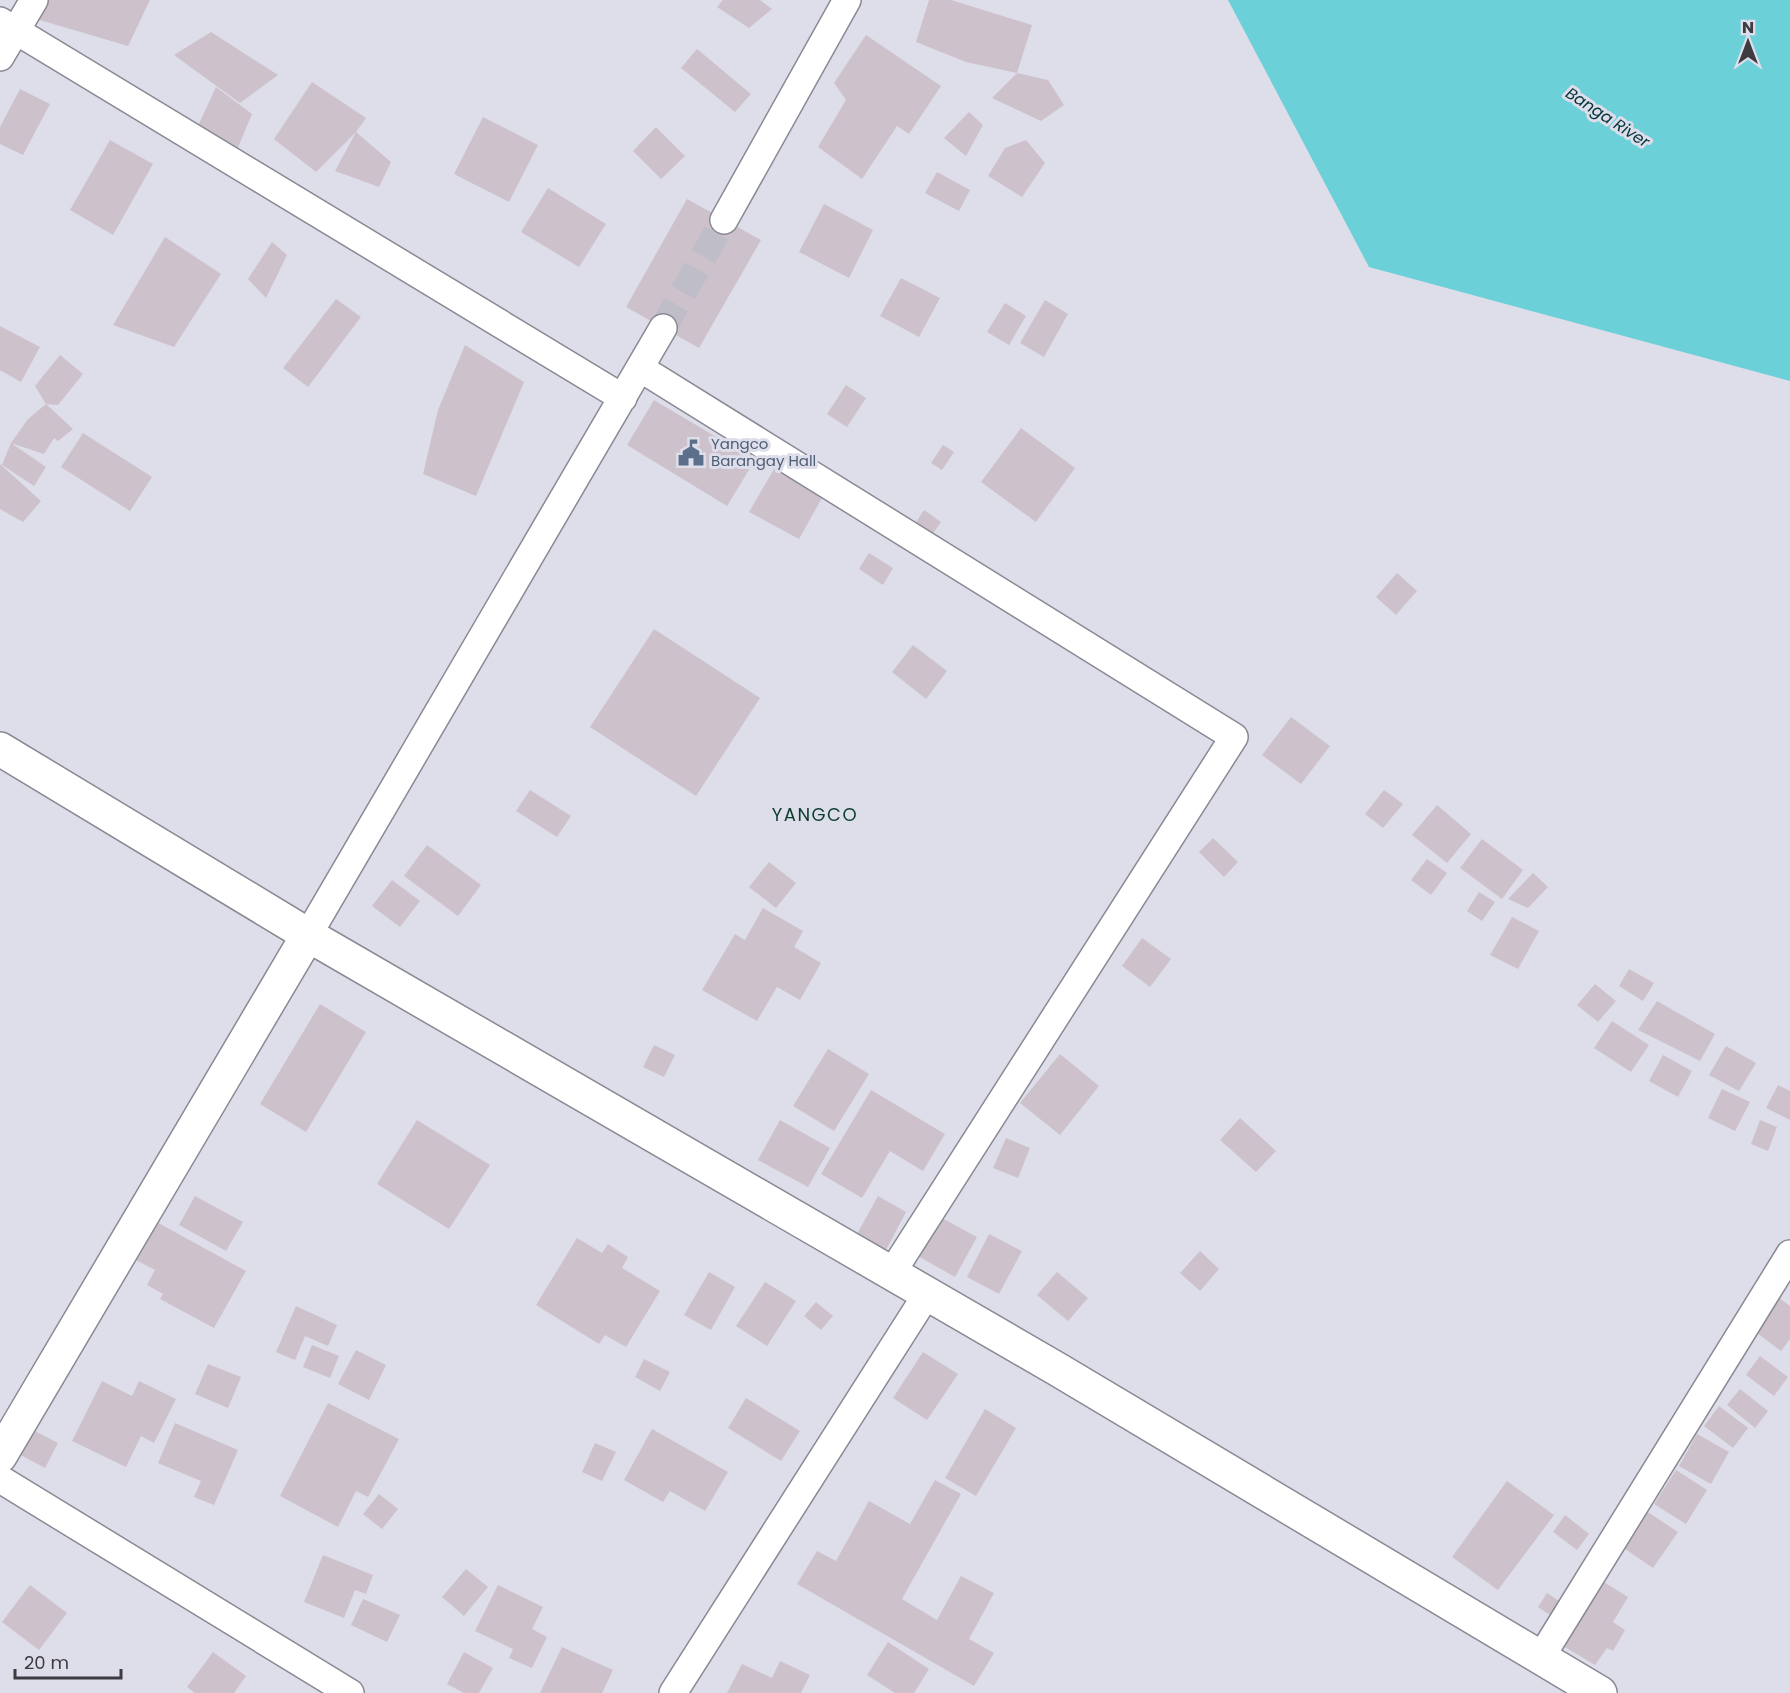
<svg xmlns="http://www.w3.org/2000/svg" width="1790" height="1693" font-family="Poppins,sans-serif">
<style>
.water{fill:#6cd0d8}
.building{fill:#cdc2cb}
.lines{fill:none;stroke-linecap:round;stroke-linejoin:round}
.street-tunnel{stroke:#bebdc8;stroke-width:27;stroke-dasharray:27 14;stroke-linecap:butt}
.street-casing{stroke:#898994;stroke-width:30}
.secondary-casing{stroke:#898994;stroke-width:36}
.street{stroke:#fff;stroke-width:27}
.secondary{stroke:#fff;stroke-width:33}
.labels{text-anchor:middle;stroke-width:6;stroke-linejoin:round;paint-order:stroke}
.service-label{font-size:15px;fill:#4e5e75;stroke:#deddea;text-anchor:start}
.water-label{font-size:16px;font-style:italic;fill:#023539;stroke:#deddea}
.quarter-label{font-size:18px;letter-spacing:1.5px;fill:#0b3d2d;stroke:#deddea}
</style>
<rect width="100%" height="100%" fill="#deddea"/>
<!-- water -->
<path class="water" d="M1228,0H1790V381L1369,267Z"/>
<!-- building -->
<path class="building" d="M41,0H150L128,46L33,18Z
M723,0H760L772,9L749,28L717,7Z
M929,0H951L1032,25L1017,73L966,62L916,42Z
M211,32L278,75L240,103L174,55Z
M866,35L941,86L909,134L897,126L862,179L818,147L846,100L834,83Z
M697,49L751,94L735,112L681,68Z
M1017,73L1048,80L1064,105L1041,121L992,98Z
M312,82L366,118L356,132L316,172L274,139Z
M216,87L252,114L236,152L197,128Z
M20,89L50,104L23,155L0,144V127Z
M969,112L983,125L966,156L944,138Z
M483,117L538,145L509,202L454,174Z
M656,127L685,156L661,179L633,151Z
M356,132L391,162L379,187L335,171Z
M110,140L153,164L113,235L70,210Z
M1026,140L1045,163L1022,197L988,176L1005,148Z
M937,172L970,190L959,211L925,193Z
M548,188L606,224L579,267L521,232Z
M687,199L761,240L699,348L626,307Z
M824,204L873,230L849,278L799,252Z
M165,237L221,274L174,347L113,325Z
M272,242L287,255L266,298L248,279Z
M901,278L940,298L919,337L880,316Z
M336,299L361,317L308,387L283,368Z
M1045,300L1068,314L1044,357L1020,343Z
M1005,303L1026,316L1009,345L987,332Z
M0,326L40,347L21,382L0,370Z
M465,345L524,382L476,496L423,474L438,410Z
M60,355L83,374L58,405L46,404L35,386Z
M846,385L866,398L847,427L827,414Z
M654,400L755,460L727,506L627,445Z
M46,404L73,429L58,441L54,438L44,454L11,443L28,419Z
M1021,428L1075,468L1036,522L981,482Z
M83,433L152,477L130,511L61,467Z
M11,443L46,467L34,486L2,465Z
M943,445L954,452L942,470L931,463Z
M0,464L41,501L23,522L0,509Z
M774,469L823,496L799,539L749,512Z
M924,510L941,522L931,536L914,525Z
M869,553L893,568L883,585L859,569Z
M1397,573L1417,591L1396,615L1376,597Z
M654,629L760,698L696,796L590,727Z
M913,645L947,671L926,699L892,672Z
M1291,717L1330,746L1301,784L1262,755Z
M530,790L571,816L557,837L516,811Z
M1384,790L1403,804L1383,828L1365,814Z
M1437,805L1471,834L1447,863L1412,835Z
M1213,838L1238,862L1224,877L1199,852Z
M1482,839L1523,870L1502,899L1460,868Z
M427,845L481,885L458,916L404,876Z
M1427,859L1447,873L1431,895L1411,880Z
M769,862L796,883L776,908L749,887Z
M1533,873L1548,887L1528,908L1508,899Z
M392,880L420,901L400,927L372,906Z
M1479,892L1495,902L1482,921L1467,911Z
M763,908L803,931L794,947L821,963L800,1000L777,987L757,1021L702,990L735,934L745,940Z
M1512,917L1539,931L1518,969L1490,955Z
M1142,938L1171,959L1150,987L1122,966Z
M1629,969L1654,983L1643,1001L1619,986Z
M1595,984L1616,1001L1598,1022L1577,1005Z
M1657,1001L1715,1034L1700,1061L1638,1030Z
M320,1004L366,1032L306,1132L260,1104Z
M1612,1021L1649,1045L1631,1072L1594,1048Z
M654,1045L675,1055L664,1077L643,1067Z
M1726,1046L1756,1063L1739,1091L1709,1075Z
M828,1049L869,1074L834,1131L793,1106Z
M1060,1054L1099,1086L1060,1135L1020,1103Z
M1663,1055L1692,1071L1678,1097L1649,1081Z
M1778,1085L1790,1091V1120L1766,1108Z
M1722,1089L1750,1102L1735,1131L1708,1118Z
M871,1090L945,1134L923,1171L890,1151L862,1198L821,1174Z
M1240,1118L1276,1151L1256,1172L1220,1140Z
M417,1120L490,1165L449,1229L377,1184Z
M780,1120L830,1148L808,1187L758,1160Z
M1760,1120L1777,1127L1768,1151L1751,1144Z
M1006,1138L1030,1148L1018,1178L993,1168Z
M195,1196L243,1222L226,1251L179,1225Z
M878,1196L906,1212L886,1250L857,1234Z
M938,1216L977,1237L955,1277L916,1255Z
M151,1219L246,1271L214,1328L160,1299L163,1294L147,1285L155,1270L130,1257Z
M989,1234L1022,1251L999,1294L967,1277Z
M577,1238L602,1253L608,1244L628,1257L622,1268L660,1291L626,1347L605,1335L599,1344L536,1305Z
M1200,1251L1219,1269L1200,1291L1180,1273Z
M709,1272L735,1287L711,1330L684,1315Z
M1057,1272L1088,1298L1068,1321L1037,1295Z
M765,1282L796,1301L767,1346L736,1326Z
M1778,1297L1790,1306V1339L1781,1351L1753,1330Z
M816,1302L833,1316L821,1330L804,1316Z
M296,1306L337,1325L328,1346L305,1336L295,1360L276,1352Z
M312,1345L339,1356L330,1378L303,1367Z
M356,1350L386,1365L369,1400L338,1384Z
M923,1352L958,1374L927,1420L893,1398Z
M1760,1356L1788,1377L1774,1396L1746,1375Z
M644,1359L670,1372L660,1391L635,1377Z
M208,1364L241,1377L228,1408L195,1394Z
M102,1381L132,1396L139,1381L176,1399L154,1443L141,1436L126,1467L72,1441Z
M1740,1389L1768,1411L1755,1428L1727,1405Z
M746,1398L800,1431L781,1461L728,1428Z
M328,1403L399,1439L368,1497L356,1491L338,1527L280,1496Z
M1719,1406L1748,1428L1733,1448L1704,1426Z
M985,1409L1016,1428L976,1496L945,1478Z
M175,1423L238,1450L214,1505L194,1497L201,1481L158,1463Z
M29,1428L58,1443L45,1468L15,1452Z
M652,1429L728,1472L705,1511L670,1491L663,1502L624,1480Z
M1697,1434L1729,1452L1711,1484L1679,1466Z
M595,1443L616,1452L602,1481L582,1472Z
M1676,1470L1707,1490L1686,1524L1654,1504Z
M935,1480L961,1494L902,1599L937,1620L961,1576L994,1593L969,1639L994,1653L974,1686L797,1584L817,1551L836,1561L869,1501L910,1524Z
M1507,1481L1554,1515L1498,1590L1452,1557Z
M379,1494L398,1509L382,1529L363,1514Z
M1646,1511L1678,1532L1653,1568L1622,1547Z
M1565,1515L1589,1534L1577,1550L1553,1532Z
M323,1555L373,1575L366,1594L355,1590L344,1618L304,1602Z
M466,1569L488,1587L464,1616L442,1597Z
M1599,1579L1628,1597L1613,1622L1625,1630L1613,1651L1607,1648L1595,1665L1558,1643Z
M30,1585L67,1613L39,1650L2,1622Z
M498,1585L543,1607L532,1629L547,1637L532,1668L509,1658L513,1649L475,1631Z
M1547,1593L1562,1603L1553,1617L1538,1607Z
M363,1599L400,1615L387,1642L351,1625Z
M888,1642L929,1669L914,1693H895L867,1675Z
M562,1647L613,1670L602,1693H540Z
M213,1652L246,1676L234,1693H195L187,1687Z
M464,1652L493,1668L479,1693H464L447,1684Z
M780,1661L810,1675L801,1693H727L742,1664L772,1678Z"/>
<g class="lines">
<!-- street-tunnel -->
<path class="street-tunnel" d="M663,328L724,220"/>
<!-- street casing -->
<g class="street-casing">
<path id="street" d="M0,21L623,398
M0,57L34,0
M724,220L847,0
M640,368L1234,737L891,1274
M308,935L663,328
M0,1479L350,1693
M1541,1657L1790,1254
M673,1693L927,1294"/>
</g>
<!-- secondary casing -->
<g class="secondary-casing">
<path id="secondary" d="M0,749L308,935L1057,1369L1600,1693
M0,1456L308,935"/>
</g>
<!-- street -->
<use href="#street" class="street"/>
<!-- secondary -->
<use href="#secondary" class="secondary"/>
</g>
<!-- icons -->
<defs>
<g id="civic-bare" transform="scale(2.07)"><path d="M-.6-6.5H3V-4.5H.6V-3L4-1V1h2V6H-6V1h2V-1L-.6-3ZM-1.2 2.5V6h2.4V2.5Z" fill="#5c6f8a" stroke="#deddea" stroke-width="2.5" paint-order="stroke"/></g>
</defs>
<g fill-rule="evenodd">
<use href="#civic-bare" x="691" y="453"/>
</g>
<g class="labels">
<!-- service labels -->
<g class="service-label">
<text x="711" y="449">Yangco<tspan x="711" dy="17">Barangay Hall</tspan></text>
</g>
<!-- water labels -->
<g class="water-label">
<text transform="translate(1608 117) rotate(33)" y="6">Banga River</text>
</g>
<!-- quarter labels -->
<g class="quarter-label">
<text x="815" y="821">YANGCO</text>
</g>
</g>
<!-- north arrow -->
<g transform="translate(1748 42)" stroke="#deddea" stroke-width="4.5" paint-order="stroke">
<path d="M0-4.5L10 22L0 15L-10 22Z" fill="#3c3b40"/>
<text y="-9" font-size="16" font-weight="bold" text-anchor="middle" fill="#3c3b40">N</text>
</g>
<!-- scale -->
<path d="M15 1669v9h106v-9" fill="none" stroke="#3c3b40" stroke-width="3"/>
<text x="24" y="1669" font-size="18" fill="#3c3b40" stroke="#deddea" stroke-width="4.5" paint-order="stroke">20 m</text>
</svg>
